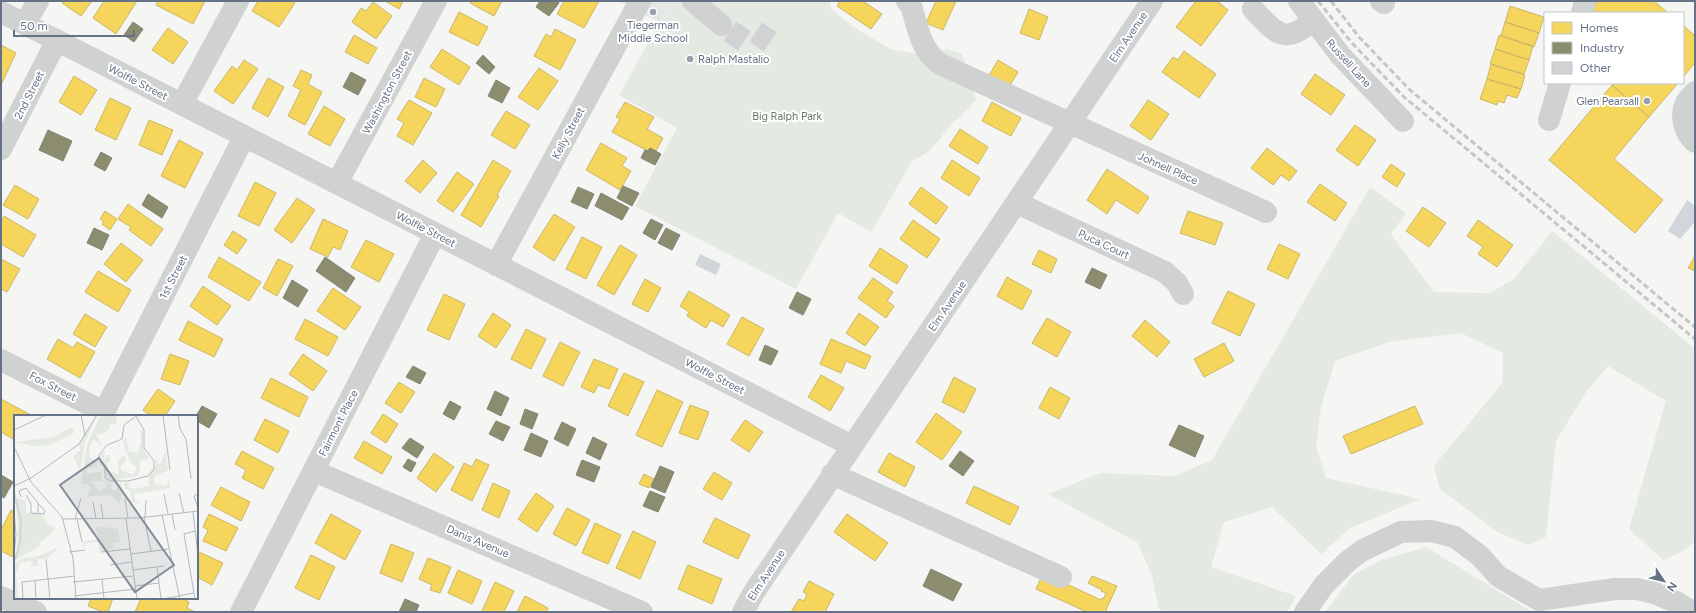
<svg xmlns="http://www.w3.org/2000/svg" width="1696" height="613" font-family="Figtree,sans-serif">
<style>
.built{fill:#e5e6e6}
.green{fill:#e4e9e2}
.water{fill:#d1d6da}
.homes{fill:#f6d55c;stroke:#cab768}
.industry{fill:#8c8c6e;stroke:#808475}
.building{fill:#d1d2d3;stroke:#e4e5e4}
.lines{fill:none;stroke-linecap:round;stroke-linejoin:round}
.minor{stroke:#d0d1d1;stroke-width:22}
.rail{stroke:#c5c6c7;stroke-width:3;stroke-dasharray:6 3;stroke-linecap:butt}
.poi-dot{fill:#97a0ac;stroke:#fff;stroke-width:1.5}
.labels{text-anchor:middle;stroke-width:4;stroke-linejoin:round;paint-order:stroke}
.poi-label{font-size:11px;fill:#657185;stroke:#fff}
.street-label{font-size:11px;fill:#657185;stroke:#fff}
.park-label{font-size:11px;fill:#647c64;stroke:#fff}
.inset-river{fill:none;stroke:#d1d6da;stroke-width:2}
.inset-road{fill:none;stroke:#b2b9c1;stroke-width:1}
.view{fill:#838d9c;fill-opacity:0.15;stroke:#838d9c;stroke-width:2}
.inset-edge{fill:none;stroke:#657185;stroke-width:2}
</style>
<rect width="100%" height="100%" fill="#f5f6f4"/>
<!-- built -->
<path class="built" d="M618,1H672L660,22Z"/>
<!-- green -->
<path class="green" d="M672,1H830L831,9L854,27L890,49L923,55L948,49L962,54L976,100C969,109 960,116 952,124C937,139 934,153 913,160L871,232L838,213L796,289L635,206L677,128L619,95Z
M1370,187L1406,213L1391,234L1434,292L1490,293L1514,279L1552,231L1695,349V541L1684,551L1663,560L1629,529L1666,401L1608,366L1586,392L1556,441L1546,537L1529,545L1497,532L1440,489L1434,466L1503,382V353L1461,333L1389,342L1335,361L1321,407L1316,446L1326,478L1420,499L1350,528L1321,554L1272,507L1224,522L1211,567L1296,596L1287,612H1164L1159,609L1152,576L1138,543L1048,494L1101,473L1174,476L1212,460Z
M1426,547L1532,612H1325L1353,575L1381,560Z"/>
<!-- water -->
<path class="water" d="M1687,200L1695,206V222L1680,239L1668,231Z
M700,254L721,264L716,275L695,265Z"/>
<!-- homes -->
<path class="homes" d="M64,1H92L81,16L62,3Z
M104,1H137L116,34L93,18Z
M158,1H205L193,24L156,5Z
M258,1H292L295,3L279,27L252,11Z
M385,1H403L399,9Z
M471,1H502L494,16L470,3Z
M564,1H599L584,28L557,14Z
M840,1H863L882,14L871,29L837,6Z
M936,1H956L943,30L926,23Z
M1196,1H1217L1228,10L1201,46L1176,27Z
M1598,1H1654L1668,13H1597L1592,9Z
M373,2L392,16L376,39L352,22L361,8L366,11Z
M1510,6L1544,17L1539,33L1505,22Z
M1029,9L1048,17L1039,40L1020,33Z
M459,12L488,27L478,46L449,32Z
M1505,22L1539,33L1534,47L1501,36Z
M1683,25L1695,36V63L1683,77Z
M168,28L188,42L173,64L152,50Z
M555,29L576,40L560,70L534,56L546,34L551,37Z
M354,35L377,48L368,64L345,52Z
M1499,35L1533,46L1529,60L1495,49Z
M1,45L16,53L1,85Z
M442,49L470,67L459,85L430,67Z
M1495,49L1529,60L1524,74L1490,64Z
M1184,51L1216,74L1199,98L1162,72L1173,57L1178,60Z
M244,60L258,69L233,104L214,91L232,66L237,70Z
M998,60L1018,72L1007,90L987,79Z
M1491,64L1525,75L1521,89L1487,79Z
M539,68L558,81L538,110L518,97Z
M301,70L312,75L308,84L322,92L305,125L288,116L301,90L293,86Z
M1315,74L1345,95L1331,115L1301,94Z
M74,76L97,90L81,115L59,102Z
M268,78L284,87L268,117L252,108Z
M424,78L445,89L436,107L415,97Z
M1487,79L1521,89L1517,98L1507,95L1504,103L1498,101L1497,105L1480,99Z
M1614,83H1678L1649,117L1612,85Z
M1612,85L1649,117L1614,159L1663,200L1635,233L1549,160Z
M110,98L131,108L116,140L95,130Z
M409,100L432,113L413,145L397,136L404,123L397,119Z
M1148,100L1169,114L1151,140L1130,126Z
M625,102L654,117L647,129L663,138L656,151L650,148L648,151L612,132L620,119L616,117Z
M992,102L1021,118L1011,136L982,121Z
M324,106L345,119L330,146L308,134Z
M506,111L530,125L515,149L491,135Z
M149,120L173,130L162,155L139,145Z
M1355,125L1376,140L1358,166L1336,150Z
M960,129L988,147L978,164L949,146Z
M179,140L203,153L185,188L161,176Z
M601,143L627,158L622,166L631,171L620,190L586,170Z
M1267,148L1297,171L1289,181L1281,175L1273,185L1251,168Z
M423,160L437,173L420,193L405,181Z
M493,160L511,171L497,195L499,196L481,227L461,215Z
M952,160L980,178L969,196L941,178Z
M1391,164L1405,174L1397,187L1382,177Z
M1107,169L1149,197L1138,214L1116,200L1107,214L1087,200Z
M457,172L474,184L453,212L437,201Z
M255,182L276,193L259,226L238,216Z
M1320,184L1347,203L1335,221L1307,202Z
M15,185L39,199L28,219L3,205Z
M921,187L948,207L936,224L909,204Z
M297,198L315,210L292,243L274,230Z
M128,204L163,229L151,246L129,230L131,227L118,219Z
M1423,207L1446,223L1429,247L1406,231Z
M105,211L117,219L110,230L102,224L104,222L100,219Z
M1188,211L1223,223L1215,245L1180,233Z
M554,214L575,227L554,261L533,247Z
M4,216L36,235L23,257L1,244V222Z
M323,219L348,231L340,250L333,247L328,257L310,249Z
M913,220L940,239L927,258L900,239Z
M1478,220L1513,245L1497,267L1478,254L1483,247L1467,236Z
M233,231L247,240L237,254L224,245Z
M582,237L602,247L586,279L566,269Z
M366,240L394,254L379,282L351,267Z
M121,243L143,260L126,282L104,264Z
M1279,244L1300,254L1288,279L1267,269Z
M620,245L637,255L614,295L597,285Z
M880,248L908,266L897,284L869,266Z
M1039,250L1057,259L1051,273L1032,264Z
M1695,256V271L1688,268Z
M219,257L261,282L249,301L208,277Z
M1,259L20,269L7,292L1,289Z
M278,259L293,266L277,296L263,288Z
M98,271L131,290L118,312L85,292Z
M1007,277L1032,291L1022,310L997,296Z
M873,278L893,292L887,301L894,306L886,318L858,298Z
M645,279L661,288L648,312L632,304Z
M203,286L231,306L217,325L190,306Z
M333,288L361,307L345,330L317,311Z
M689,291L730,315L723,327L711,320L706,328L687,316L689,312L680,306Z
M1228,291L1255,304L1240,336L1212,323Z
M444,294L465,304L449,340L427,330Z
M493,313L511,325L496,348L478,336Z
M859,313L879,327L865,346L846,333Z
M85,314L107,327L95,347L73,334Z
M742,317L764,329L749,356L727,344Z
M1047,318L1071,332L1057,357L1032,343Z
M305,319L338,337L328,356L295,339Z
M1145,320L1170,342L1157,357L1132,336Z
M188,321L223,339L214,357L179,340Z
M526,329L546,339L531,369L511,359Z
M58,339L73,348L77,342L95,352L80,378L47,359Z
M831,339L871,356L865,369L846,361L841,373L820,364Z
M560,342L580,352L563,386L543,376Z
M1224,343L1234,361L1204,377L1194,359Z
M170,354L189,361L180,385L161,379Z
M303,354L327,371L313,391L289,374Z
M594,359L618,369L609,389L598,385L594,393L581,387Z
M624,373L644,382L628,416L608,406Z
M821,375L844,388L830,411L808,397Z
M954,377L976,389L964,413L942,402Z
M271,378L308,397L299,417L261,398Z
M399,382L415,392L401,413L385,403Z
M1050,387L1070,398L1059,419L1039,408Z
M158,389L175,401L165,416H151L143,410Z
M657,390L683,402L662,447L636,435Z
M1,399L29,414L28,416H15V440L1,432Z
M690,405L709,412L698,440L679,433Z
M1415,406L1423,424L1351,454L1343,436Z
M936,413L962,432L942,460L916,442Z
M383,414L398,424L386,443L371,433Z
M265,419L289,431L278,453L254,440Z
M745,420L763,432L749,452L731,440Z
M364,441L392,457L382,474L354,458Z
M242,451L274,468L263,489L242,478L246,470L235,464Z
M434,453L454,467L436,492L417,478Z
M889,453L915,467L905,487L878,472Z
M476,459L489,465L472,501L451,490L464,463L472,467Z
M714,472L732,483L722,500L703,489Z
M644,474L654,479L649,488L639,484Z
M493,483L510,491L499,518L482,510Z
M974,486L1019,507L1010,525L966,503Z
M221,487L250,502L241,521L211,505Z
M536,493L554,506L537,532L518,519Z
M567,508L590,520L576,546L553,534Z
M11,510L15,512V558L1,551V530Z
M209,514L238,528L226,551L203,541L208,530L203,527Z
M331,514L361,531L345,560L315,543Z
M847,514L888,543L875,561L834,532Z
M715,518L750,535L738,559L703,542Z
M595,523L621,535L608,564L582,553Z
M633,531L656,542L640,579L616,568Z
M391,544L414,553L402,582L380,573Z
M197,551L223,563L212,585L197,577Z
M311,555L335,567L319,600L295,588Z
M428,558L451,567L440,593L430,590L432,585L419,579Z
M688,565L722,579L712,604L678,589Z
M458,570L482,581L472,604L448,593Z
M1043,573L1101,600L1102,598H1104L1106,593L1101,591L1102,590L1088,583L1092,576L1117,586L1105,612H1087L1036,589Z
M809,581L834,594L825,612H791L799,599L804,601L807,594L803,592Z
M495,582L514,591L504,612H484L482,611Z
M525,596L548,608L546,612H517Z
M91,598H113L108,612H103L88,606Z
M141,598H182L189,602L187,608L195,612H135Z"/>
<!-- industry -->
<path class="industry" d="M540,1H556L559,3L549,16L536,7Z
M133,22L143,29L134,42L124,35Z
M483,55L495,67L489,74L476,63Z
M351,72L366,80L358,95L343,87Z
M496,80L510,88L502,103L488,96Z
M48,130L72,141L63,161L39,150Z
M650,148L661,154L655,165L641,158L645,150L648,151Z
M101,152L112,158L105,171L94,165Z
M623,186L639,193L632,206L617,198Z
M578,187L594,194L587,209L571,202Z
M601,193L629,208L622,220L595,206Z
M148,194L168,207L162,218L142,205Z
M651,219L663,225L655,240L643,233Z
M94,228L109,235L102,250L87,243Z
M666,228L680,235L672,250L658,243Z
M325,257L355,278L346,292L316,271Z
M1092,268L1107,275L1100,289L1085,282Z
M292,280L308,290L298,307L283,298Z
M797,292L811,299L803,315L789,308Z
M765,345L778,351L771,365L759,360Z
M413,366L426,373L420,384L406,377Z
M495,391L509,398L501,416L487,409Z
M450,401L461,407L454,420L443,414Z
M202,406L217,414L209,428L197,421L196,416Z
M525,409L538,414L532,429L520,424Z
M496,421L510,427L503,441L489,434Z
M562,422L576,429L568,446L554,439Z
M1179,425L1204,436L1195,457L1169,445Z
M531,433L548,441L541,457L524,450Z
M593,437L607,444L600,460L586,453Z
M410,438L424,447L417,458L402,448Z
M960,451L974,461L963,476L949,466Z
M408,459L416,463L411,472L403,467Z
M582,460L600,467L594,482L576,475Z
M660,466L674,472L665,493L651,487Z
M1,475L13,482L4,498L1,496Z
M650,491L665,497L658,512L643,506Z
M931,569L962,584L953,601L923,586Z
M405,599L419,605L416,612H399Z"/>
<!-- building -->
<path class="building" d="M736,21L751,31L738,51L723,41Z
M762,22L777,32L764,52L749,42Z"/>
<g class="lines">
<!-- minor -->
<path class="minor" d="M693,1L721,25
M907,1L911,5C918,28 920,49 940,64L1266,212
M1299,1L1341,56L1403,121
M1381,1L1384,3
M1253,9C1275,32 1284,47 1313,20
M1,12L852,446
M1582,13L1585,1
M25,24L38,1
M1695,92C1692,95 1689,98 1687,101C1679,115 1684,132 1695,142
M182,104L238,1
M1549,120L1560,83
M1,149L57,40
M337,183L436,1
M1017,203L1165,272L1177,283L1183,294
M496,265L640,1
M1,360L104,412
M102,416L244,137
M314,471L642,612
M832,474L1061,577
M1,597L36,612
M241,612L435,234
M743,612L754,592C886,395 1020,199 1152,1
M1305,612L1324,585L1348,561L1363,550L1401,532L1431,531L1455,537L1480,556L1498,576L1539,600L1615,589H1638L1654,593L1678,603L1692,612"/>
<!-- rail -->
<path class="rail" d="M1318,1L1352,43L1404,97L1695,339
M1331,1L1359,37L1410,90L1695,327"/>
</g>
<!-- markers -->
<g class="poi-dot">
<circle cx="653" cy="12" r="4"/>
<circle cx="690" cy="59" r="4"/>
<circle cx="1647" cy="101" r="4"/>
</g>
<g class="labels">
<!-- poi labels -->
<g class="poi-label">
<text x="653" y="29">Tiegerman<tspan x="653" dy="13">Middle School</tspan></text>
<text x="698" y="63" text-anchor="start">Ralph Mastalio</text>
<text x="1639" y="105" text-anchor="end">Glen Pearsall</text>
</g>
<!-- street labels -->
<g class="street-label">
<text transform="translate(1128 37) rotate(-56)" y="4">Elm Avenue</text>
<text transform="translate(1349 63) rotate(48)" y="4">Russell Lane</text>
<text transform="translate(138 82) rotate(27)" y="4">Wolfle Street</text>
<text transform="translate(387 92) rotate(-62)" y="4">Washington Street</text>
<text transform="translate(29 95) rotate(-63)" y="4">2nd Street</text>
<text transform="translate(568 133) rotate(-62)" y="4">Kelly Street</text>
<text transform="translate(1168 168) rotate(24)" y="4">Johnell Place</text>
<text transform="translate(426 229) rotate(27)" y="4">Wolfle Street</text>
<text transform="translate(1104 244) rotate(25)" y="4">Puca Court</text>
<text transform="translate(173 277) rotate(-63)" y="4">1st Street</text>
<text transform="translate(947 306) rotate(-56)" y="4">Elm Avenue</text>
<text transform="translate(715 376) rotate(27)" y="4">Wolfle Street</text>
<text transform="translate(53 386) rotate(27)" y="4">Fox Street</text>
<text transform="translate(338 423) rotate(-63)" y="4">Fairmont Place</text>
<text transform="translate(478 541) rotate(23)" y="4">Danis Avenue</text>
<text transform="translate(766 575) rotate(-57)" y="4">Elm Avenue</text>
</g>
<!-- park labels -->
<g class="park-label">
<text x="787" y="120">Big Ralph Park</text>
</g>
</g>
<!-- overview -->
<g transform="translate(14 415)">
<rect width="184" height="184" fill="#f5f6f4"/>
<path d="M83,0L71,27L66,56L59,41L67,35L64,29ZM87,0H103V5L101,10L95,9V14L90,18L82,20L89,31L80,25L76,30L75,42L83,47V51L73,54V59L88,56L87,66H77L85,76L93,72L90,65L98,69L97,74L100,76L103,75L102,69L108,68L106,89L97,80L73,82L76,73L74,70L67,69L73,29ZM58,12L60,13L59,19L35,30L19,31L0,27V23L3,27L40,22ZM126,15L129,17V33L135,44L125,46L126,56L123,61L98,66L93,63L87,40L91,35L90,42L92,47V40H95L96,47H92L96,56L103,59L105,58L104,45L111,40L112,46L107,50V55L119,60L123,53L115,45L109,26L112,22L115,37L124,38L127,27ZM152,36L154,55L140,62L141,69L152,71L155,65L156,73L120,79L121,85L127,88L118,87L116,75L111,74L110,68L115,67V72L119,74L135,71V61L142,50L141,40L144,49L147,48ZM0,72L3,83L12,86V98L27,99L37,112H40L39,117L25,128L26,131L3,144L4,110ZM84,111L104,114L106,127L99,128L100,133L86,137L84,127L72,128L71,134L68,127L85,124L82,114ZM45,132L34,143L24,144V151L17,152L18,146L7,147L2,158L4,184H1L0,150L9,143L22,142Z" fill="#e4e9e2"/>
<path class="inset-river" d="M0,78L7,105L6,127L1,145"/>
<path class="inset-road" d="M67,0L71,20M121,0L130,15V33L140,46V54L134,61L114,66H96L91,63V53L86,47L85,40L93,30L108,24L110,10L121,2M149,0L156,55M164,0L166,14L172,24L177,64M0,15L32,0M0,32L17,67L48,102L59,143L62,184M0,71L17,63L65,29L83,0M165,78L170,98M150,79L154,99M184,79L180,81L184,93M12,80L17,89V98L30,99L31,96L24,88M7,82L5,76L12,73L24,88V99M111,84L114,103M79,87L82,104M87,89L89,103M0,96L2,119L0,141M179,97L184,140M158,99L161,115M148,100L166,184M130,102L137,136M131,102L132,85M112,103L123,184M48,104L125,103L184,96M61,104L67,83M63,104L68,127M181,116L170,119L181,184L184,183M55,137L71,135M87,137L116,134M117,139L155,134M32,144L36,184M96,150L118,147M143,152L147,184M119,155L150,151M88,164L90,184M21,166L22,184M59,167L120,161M121,171L145,168M60,181L122,174M9,184L8,167L61,161M149,184L180,178"/>
<path class="view" d="M85,43L160,150L121,177L46,70Z"/>
<rect width="184" height="184" class="inset-edge"/>
</g>
<!-- border -->
<rect width="1696" height="613" fill="none" stroke="#657185" stroke-width="4"/>
<!-- legend -->
<rect x="1544" y="12" width="140" height="72" fill="#ffffff" stroke="#c1c6ce"/>
<rect x="1552" y="22" width="20" height="12" fill="#f6d55c" stroke="#c1c6ce"/>
<text x="1580" y="32" font-size="12" fill="#657185">Homes</text>
<rect x="1552" y="42" width="20" height="12" fill="#8c8c6e" stroke="#c1c6ce"/>
<text x="1580" y="52" font-size="12" fill="#657185">Industry</text>
<rect x="1552" y="62" width="20" height="12" fill="#d1d2d3" stroke="#c1c6ce"/>
<text x="1580" y="72" font-size="12" fill="#657185">Other</text>
<!-- north arrow -->
<g transform="translate(1664 581) rotate(125)" stroke="#ffffff" stroke-width="3" paint-order="stroke">
<path d="M0-3L7 15L0 10L-7 15Z" fill="#657185"/>
<text y="-6" font-size="11" font-weight="bold" text-anchor="middle" fill="#657185">N</text>
</g>
<!-- scale -->
<path d="M14 30v6h120v-6" fill="none" stroke="#657185" stroke-width="2"/>
<text x="20" y="30" font-size="12" fill="#657185" stroke="#ffffff" stroke-width="3" paint-order="stroke">50 m</text>
</svg>
